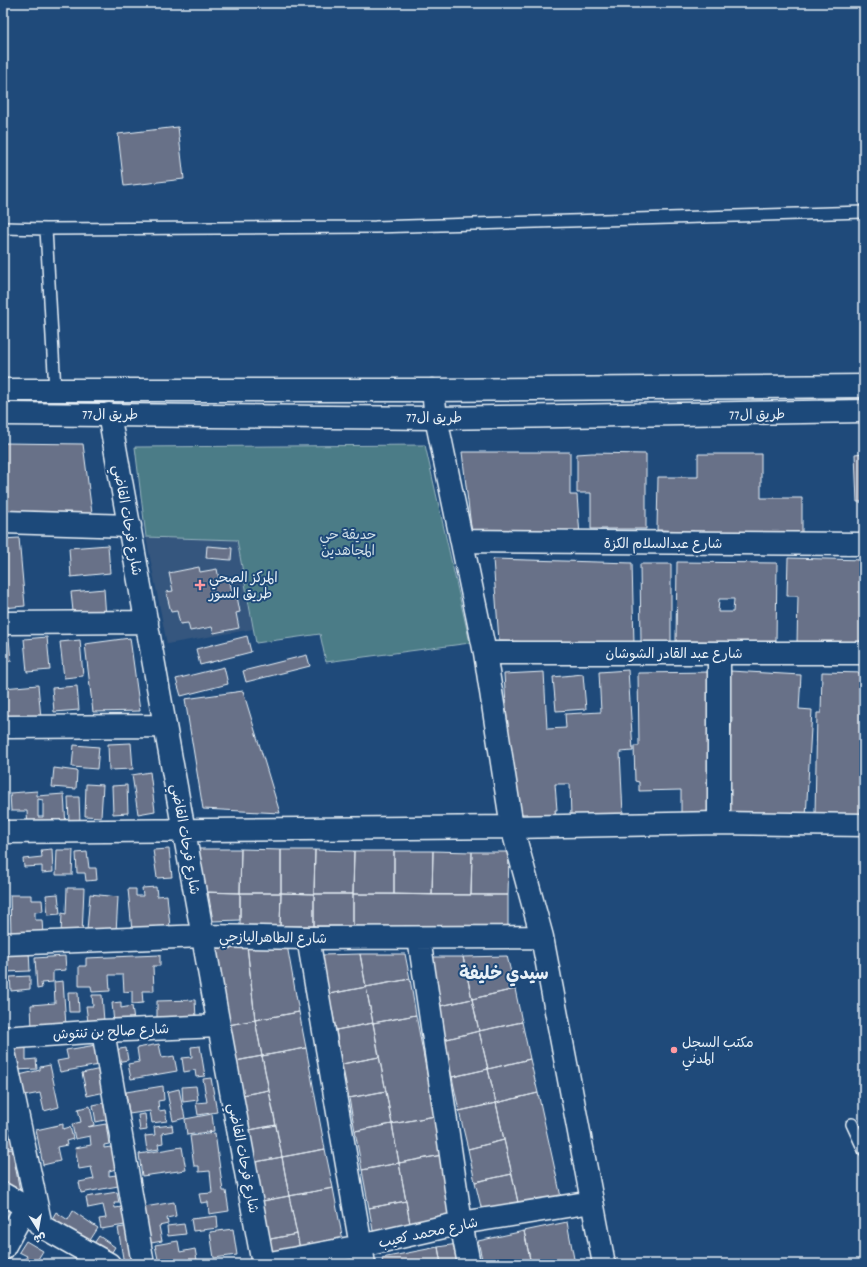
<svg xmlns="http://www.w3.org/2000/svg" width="867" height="1267" font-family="Dekko,'Playpen Sans Arabic',sans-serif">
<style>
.built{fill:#35567e}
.green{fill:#4b7c87;stroke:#9ab6c0}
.building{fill:#687188;stroke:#e8f1f8;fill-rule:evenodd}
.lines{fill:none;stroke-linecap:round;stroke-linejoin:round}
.service-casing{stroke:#e8f1f8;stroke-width:14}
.minor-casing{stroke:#e8f1f8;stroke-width:25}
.secondary-casing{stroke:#e8f1f8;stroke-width:25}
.service{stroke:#1f4a7a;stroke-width:11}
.minor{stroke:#1f4a7a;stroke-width:22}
.secondary{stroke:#1f4a7a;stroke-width:22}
.poi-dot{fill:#ff9aa2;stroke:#1f4a7a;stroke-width:1.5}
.labels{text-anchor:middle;stroke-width:4;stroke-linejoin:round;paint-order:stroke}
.street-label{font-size:14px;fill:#e8f1f8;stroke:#1f4a7a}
.park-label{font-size:14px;fill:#d0dfe7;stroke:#1f4a7a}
.poi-label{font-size:14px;fill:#e8f1f8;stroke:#1f4a7a;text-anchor:start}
.district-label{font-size:18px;font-weight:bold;fill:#e8f1f8;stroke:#1f4a7a}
</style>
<rect width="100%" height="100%" fill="#1f4a7a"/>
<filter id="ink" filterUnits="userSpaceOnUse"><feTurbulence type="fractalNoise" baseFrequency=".025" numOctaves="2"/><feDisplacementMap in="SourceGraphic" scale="8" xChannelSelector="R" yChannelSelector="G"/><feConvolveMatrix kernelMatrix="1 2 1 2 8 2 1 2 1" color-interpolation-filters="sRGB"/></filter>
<g filter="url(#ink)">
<!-- built -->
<path class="built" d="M146,537L237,540L253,629L167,644Z"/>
<!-- green -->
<path class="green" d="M425,445L470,643L326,662L320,634L256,643L237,540L146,537L135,447Z"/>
<!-- building -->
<path class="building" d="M178,127L184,179L124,186L118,134Z
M3,443L83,444L93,521L3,528Z
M462,452H570V495H577L580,536L472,535Z
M592,453L646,454V529H591V493H577V454Z
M864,453V502H857L855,454Z
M698,454H761V498H802V536H694V531L657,530L658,477H698Z
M19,538L25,606L3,608V539Z
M108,545L110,573L71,577L69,548Z
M207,546L232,548L231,560L206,558Z
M788,558L864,560V644L797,643L798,596H787Z
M493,559L632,563L634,644L499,641Z
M677,562L777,563L776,642L676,641Z
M640,564H671V643H641Z
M199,567L200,572L217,569L219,579L229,577L232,592L236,591L240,612L236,613L239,628L214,633L212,627L190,631L188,623L180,624L177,611L171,612L166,592L173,591L169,573Z
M104,589L106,618L74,621L71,592Z
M719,599H734L733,612H718Z
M247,636L251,652L200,665L196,649Z
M47,637L50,670L27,672L24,639Z
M9,638L11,661L3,662V639Z
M130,638L140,711L93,712L85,644Z
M80,640L83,676L64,678L60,642Z
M307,655L310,666L246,682L243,671Z
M224,667L228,684L181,696L176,679Z
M628,670L633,751L620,752L623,814L571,817L570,784H555L557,810H555L556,819L527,821V814H513L504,674L544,672L547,729L566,728L565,714L601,712L599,672Z
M730,671L801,675L799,709L812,710L806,818L726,814L732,717H727Z
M711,672L713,818H681V790L639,791V782L635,781L634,746H639L638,673Z
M822,672L864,673V822L815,814L817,713H821Z
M583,674L586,709L556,711L553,677Z
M38,685L41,718L5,722L3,688Z
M77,686L79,710L54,712L52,688Z
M243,691L280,813L203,809L185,699Z
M131,743L133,769L109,770L108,744Z
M74,745L99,747L97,769L72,767Z
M54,768L77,771L76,789L52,787Z
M150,772L155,811L138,814L132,775Z
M86,784L103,785L101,817L85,816Z
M127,785L128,813L113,814L112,786Z
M37,791V796L64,794L66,827L28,829L27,811H11L10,793ZM38,799L43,800V817H38Z
M68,797H79L80,822L69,823Z
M52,849L53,872L42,873V866L24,867L23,859L42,857L41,850Z
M169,849L172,877L157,878L153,850Z
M194,849H241L240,893L194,892Z
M241,849L281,850V893H240Z
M57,850H73L72,875H56Z
M281,850H315L314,894L281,893Z
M315,850L354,851L353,894H314Z
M354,851H394V894H353Z
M394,851H433L432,895L394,894Z
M433,851L472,852L471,895H432Z
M87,852L89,868H96L97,880L86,881L85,873H77L76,853Z
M472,852H509L508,895H471Z
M156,887L157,896L167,895L170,927L132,931L128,889H136V896H143L142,888Z
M67,888H84L82,935L61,934L62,913L66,914Z
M208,892L240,893V920L213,921Z
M240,893H281L280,926L240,925Z
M281,893L314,894V926H280Z
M58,894L60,914L48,915L46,895Z
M90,894L118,897L116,933L87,930Z
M314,894H353V926H314Z
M353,894L508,895V928L353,926Z
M10,895H31V900H42L43,911L35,912V920H42L43,934L11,935Z
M3,919H7V935L3,936Z
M208,945H247L255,1020L218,1027Z
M247,945H287L299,1012L255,1020Z
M29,950L30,971L5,972L4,952Z
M360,954L366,987L329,994L322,955Z
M360,954H405L410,979L366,987Z
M160,955V966H153L154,991H142L143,1003L132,1004V991L124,992L123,975H109L110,991L92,992L91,986H79V966H86V958Z
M65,956L66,970L53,971V982L41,983L42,988L37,989L35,958Z
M507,956L515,989L472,999L463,957Z
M427,957H463L472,999L436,1007Z
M30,976V989L11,991L10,977Z
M410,979L416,1015L373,1023L366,987Z
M63,981L66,1026L32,1029L31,1005L55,1003L54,982Z
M366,987L373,1023L336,1030L329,994Z
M515,989L522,1022L479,1031L472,999Z
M68,992H78L79,1012H69Z
M92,995H102L104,1021L88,1022L86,1006H93Z
M472,999L479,1031L443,1040L436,1007Z
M195,1000L196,1018H157V1001Z
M121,1002V1008L132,1006L134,1021L114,1023L112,1003Z
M299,1012L306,1048L262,1056L255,1020Z
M416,1015L435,1116L392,1124L373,1023Z
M255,1020L262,1056L225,1063L218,1027Z
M522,1022L530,1059L488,1069L479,1031Z
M373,1023L379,1057L342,1064L336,1030Z
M479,1031L488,1069L452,1077L443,1040Z
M159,1044L162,1058L174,1056L177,1071L131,1079L128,1064L139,1062L137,1048Z
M96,1045L99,1065L60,1072L57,1061L68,1059L66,1050Z
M14,1046H26V1060L36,1059L37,1069L15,1070Z
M200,1046L205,1076L196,1077L195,1070L184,1072L182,1058L192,1057L191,1047Z
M126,1048L128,1060L116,1062L114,1050Z
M306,1048L325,1149L282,1157L262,1056Z
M262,1056L269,1090L232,1097L225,1063Z
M379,1057L386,1091L349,1098L342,1064Z
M530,1059L538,1093L496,1103L488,1069Z
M50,1065L59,1107L44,1111L40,1093L19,1097L15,1076L40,1070V1067Z
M101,1069L105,1092L87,1096L82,1073Z
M488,1069L496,1103L459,1111L452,1077Z
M211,1078L217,1112L198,1115L196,1103L207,1102L203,1079Z
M163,1086L164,1100L158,1101L159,1111L165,1110L167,1121L152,1123L150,1111L129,1114L126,1092Z
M196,1086L198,1100L183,1102L182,1087Z
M179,1089L185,1118L173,1121L167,1092Z
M269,1090L276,1125L239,1132L232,1097Z
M386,1091L392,1124L355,1131L349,1098Z
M538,1093L561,1197L519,1207L496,1103Z
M103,1103L104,1108H108L110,1119L96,1122L93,1105Z
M496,1103L504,1140L468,1149L459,1111Z
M90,1106L94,1125L88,1127L106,1124L109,1144L104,1145V1148L111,1147L116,1169L109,1171V1176L116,1175L118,1186L81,1193L79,1182L94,1179L91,1167L79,1169L75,1148L91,1145L90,1136L75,1139L72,1124L81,1122L78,1109Z
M145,1114L147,1130L140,1131L138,1115Z
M212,1114L214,1131L187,1135L185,1119Z
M435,1116L442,1155L399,1163L392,1124Z
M9,1118L15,1147L4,1149L3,1119Z
M63,1124V1129L70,1127L73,1139L66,1141L67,1145L57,1147L60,1161L43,1165L36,1130Z
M392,1124L399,1163L362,1170L355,1131Z
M172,1125L173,1131L162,1133L163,1143L158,1144L159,1149L147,1151L145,1136L155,1135L154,1127Z
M276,1125L282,1157L245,1164L239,1132Z
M215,1133L223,1191H226L229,1211L209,1214L208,1202L201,1203L199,1194L212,1193L210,1171L199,1172V1166H194L190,1136Z
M504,1140L512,1174L475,1182L468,1149Z
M182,1147L186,1170L142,1176L139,1154Z
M12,1149L20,1191L3,1186V1151Z
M325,1149L333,1188L289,1196L282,1157Z
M442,1155L455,1221L411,1229L399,1163Z
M282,1157L289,1196L252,1203L245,1164Z
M399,1163L406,1201L369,1208L362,1170Z
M512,1174L519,1207L483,1215L475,1182Z
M333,1188L344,1246L301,1254L289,1196Z
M117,1192L119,1203H114L115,1208L122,1207L125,1225L101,1229L99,1219L106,1218L103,1205L88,1208L86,1197Z
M289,1196L297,1234L260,1241L252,1203Z
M406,1201L411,1229L374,1236L369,1208Z
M174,1202L176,1216L167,1218L168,1224L159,1226L162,1241L146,1244L139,1208Z
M73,1211L98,1228L85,1248L49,1224L56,1212L68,1220Z
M217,1216L218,1228L193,1231L191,1219Z
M567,1222L575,1264H531L524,1231Z
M184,1224L186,1234L168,1236L167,1226Z
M130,1226L137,1264H124L118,1228Z
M233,1229L237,1255L214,1258L210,1232Z
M524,1231L531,1264H483L478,1241Z
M297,1234L301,1254L264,1261L260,1241Z
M99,1236L115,1247L106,1262L89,1251Z
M26,1241L43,1251L35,1264H22L27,1256L19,1252Z
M178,1241L180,1252L195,1249L197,1260L176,1264H159L155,1245Z
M457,1244L461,1264H441L438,1247Z
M438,1247L441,1264H383L382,1258Z"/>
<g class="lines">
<!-- service casing -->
<g class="service-casing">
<path id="service" d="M3,228L46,229
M55,390L46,229L375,227L864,212
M852,1124L864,1150"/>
</g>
<!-- minor casing -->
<g class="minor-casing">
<path id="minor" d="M433,390L436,418L485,653L512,827L542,937L604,1264
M109,414L219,1026L263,1264
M3,522L130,526
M462,541L864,544
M3,623L147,622
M485,653H864
M3,727L165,726
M719,823V653
M3,832L512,827L719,823L864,825
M308,938L364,1264
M419,938L461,1223L469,1264
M3,944L203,936L308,938L542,937
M103,1031L143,1264
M3,1038L103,1031L219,1026
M3,1047L41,1226
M3,1194L26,1207L41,1226L109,1264
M3,1249L26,1207
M265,1264L361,1246L461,1223L592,1202"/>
</g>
<!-- secondary casing -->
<g class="secondary-casing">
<path id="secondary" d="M3,390H433L864,386
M3,414L436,418L864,411"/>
</g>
<!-- service -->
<use href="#service" class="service"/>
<!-- minor -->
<use href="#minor" class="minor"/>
<!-- secondary -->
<use href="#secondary" class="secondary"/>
</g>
</g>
<!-- markers -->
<g class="poi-dot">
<path d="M198 579h4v4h4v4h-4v4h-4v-4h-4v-4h4z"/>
<circle cx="674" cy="1050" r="4"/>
</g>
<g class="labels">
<!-- street labels -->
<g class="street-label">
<text x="110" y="419">طريق ال77</text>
<text transform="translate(757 414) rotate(-1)" y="5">طريق ال77</text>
<text x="434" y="422">طريق ال77</text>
<text transform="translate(128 520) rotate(80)" y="5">شارع فرحات القاضي</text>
<text x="663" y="548">شارع عبدالسلام الكزة</text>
<text x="674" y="658">شارع عبد القادر الشوشان</text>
<text transform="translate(186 839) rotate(80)" y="5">شارع فرحات القاضي</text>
<text transform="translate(273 937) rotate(1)" y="5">شارع الطاهراليازجي</text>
<text transform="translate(111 1031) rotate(-3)" y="5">شارع صالح بن تنتوش</text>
<text transform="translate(244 1158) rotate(79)" y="5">شارع فرحات القاضي</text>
<text transform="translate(428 1232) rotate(-12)" y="5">شارع محمد كعيب</text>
</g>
<!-- park labels -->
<g class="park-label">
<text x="348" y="539">حديقة حي<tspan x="348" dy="16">المجاهدين</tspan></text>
</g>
<!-- poi labels -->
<g class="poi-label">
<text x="209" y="582">المركز الصحي<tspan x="209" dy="16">طريق السور</tspan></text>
<text x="682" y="1047">مكتب السجل<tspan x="682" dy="16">المدني</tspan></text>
</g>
<!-- district labels -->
<g class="district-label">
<text x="504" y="979">سيدي خليفة</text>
</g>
</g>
<!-- margin -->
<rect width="867" height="1267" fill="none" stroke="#1f4a7a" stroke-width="16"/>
<rect x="8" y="8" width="851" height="1251" fill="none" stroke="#e8f1f8" stroke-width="1.5" filter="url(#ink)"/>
<!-- north arrow -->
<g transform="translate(38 1229) rotate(169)" stroke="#1f4a7a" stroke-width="3" paint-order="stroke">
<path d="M0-3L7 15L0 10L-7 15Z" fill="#e8f1f8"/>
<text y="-6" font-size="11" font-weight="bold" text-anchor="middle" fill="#e8f1f8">ش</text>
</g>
</svg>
